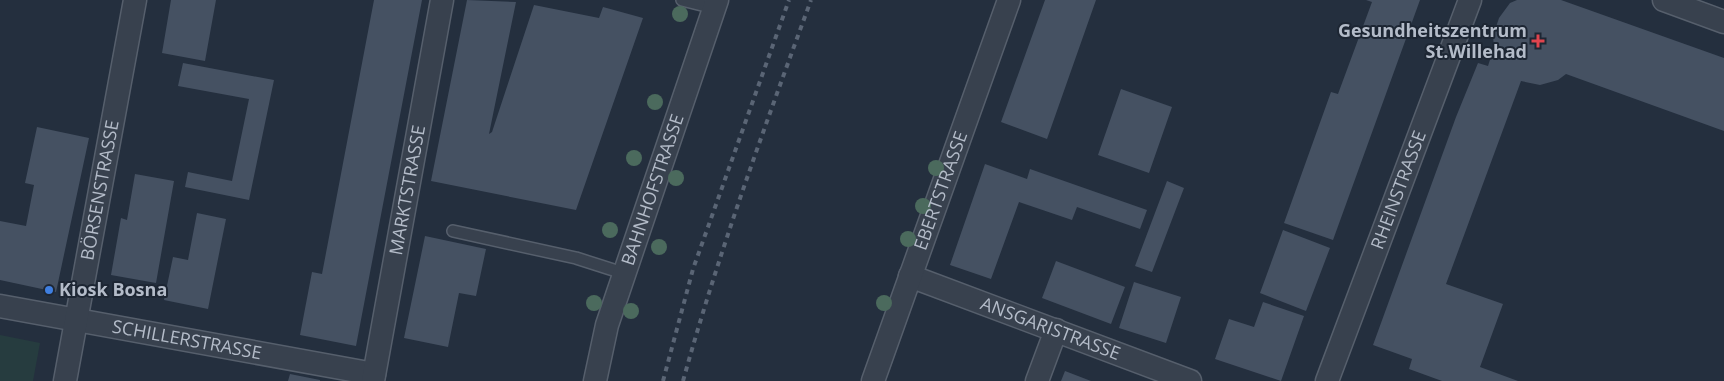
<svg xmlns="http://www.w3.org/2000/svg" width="1724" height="381" font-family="'Open Sans',sans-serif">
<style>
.green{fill:#263c3f}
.building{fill:#455162}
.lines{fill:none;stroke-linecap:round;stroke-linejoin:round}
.lane-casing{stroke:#565f6c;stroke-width:14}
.street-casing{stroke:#565f6c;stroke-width:25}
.lane{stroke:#38414e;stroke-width:11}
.street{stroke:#38414e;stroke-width:22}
.rail{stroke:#5a6575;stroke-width:4;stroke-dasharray:5 5;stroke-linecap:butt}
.tree{fill:#4b6a5d}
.health-dot{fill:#e0444e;stroke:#1d2633;stroke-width:2}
.shop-dot{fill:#3f7fe0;stroke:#1d2633;stroke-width:2}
.labels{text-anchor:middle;stroke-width:4;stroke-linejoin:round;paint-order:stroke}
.poi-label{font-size:18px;font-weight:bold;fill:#b4bcc9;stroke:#1d2633;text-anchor:end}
.street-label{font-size:18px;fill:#b4bcc9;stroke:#1d2633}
</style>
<rect width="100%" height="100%" fill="#242f3e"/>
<!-- green -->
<path class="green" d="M0,335L40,343L33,381H0Z"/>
<!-- building -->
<path class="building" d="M171,0H216L205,61L162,53Z
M374,0H422L356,346L300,335L312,272L322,274Z
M467,0L516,2L489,134L492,132L534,5L599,18L603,7L643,18L576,210L431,181Z
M1045,0H1096L1047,139L1001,122Z
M1366,0H1420L1333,240L1284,223L1331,92L1338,94L1372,2Z
M1517,0H1561L1724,58V131L1566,74L1558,80L1540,85L1521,81L1446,284L1503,304L1480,367L1518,381H1442L1409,369L1412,359L1373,345L1456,117L1478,63L1488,66L1494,47L1493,36L1499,18L1510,3Z
M183,63L274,80L249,200L185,187L188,172L232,181L249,99L178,86Z
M1121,89L1172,107L1149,173L1098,155Z
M37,127L89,138L56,292L0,280V221L26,226L34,185L25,183Z
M985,164L1027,179L1030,169L1147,210L1140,229L1077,207L1072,220L1019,202L991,279L950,265Z
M135,174L174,181L156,283L111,275L121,218L127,220Z
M1167,181L1184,188L1152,272L1135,266Z
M197,213L226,219L208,309L164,300L173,257L188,260Z
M1283,230L1330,248L1306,311L1260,293Z
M425,236L486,249L476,296L459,293L448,347L404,338Z
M1056,261L1125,287L1111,324L1042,298Z
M1134,282L1181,297L1166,343L1119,328Z
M1263,302L1304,316L1281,381L1215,359L1229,319L1254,327Z
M1065,371L1091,381H1061Z
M290,374L320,380V381H288Z"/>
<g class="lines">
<!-- lane casing -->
<g class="lane-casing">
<path id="lane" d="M682,0L714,8
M453,231L576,258L626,274"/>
</g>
<!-- street casing -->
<g class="street-casing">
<g id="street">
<path d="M1664,0L1724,22"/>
<path id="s1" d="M910,276L1190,381"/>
<path id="s2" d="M0,306L374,374"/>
<path id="s3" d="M65,381L135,0"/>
<path id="s4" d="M373,381L442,0"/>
<path id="s5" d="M595,381L607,325L717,0"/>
<path id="s6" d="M873,381L1009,0"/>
<path d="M1037,381L1056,330"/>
<path id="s7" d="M1327,381L1470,0"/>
</g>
</g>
<!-- lane -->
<use href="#lane" class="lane"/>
<!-- street -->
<use href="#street" class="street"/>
<!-- rail -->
<path class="rail" d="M663,381L693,269L789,0
M683,381C719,251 765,126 811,0"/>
</g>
<!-- trees -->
<g class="tree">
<circle cx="680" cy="14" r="8"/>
<circle cx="655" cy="102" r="8"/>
<circle cx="634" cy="158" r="8"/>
<circle cx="936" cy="168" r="8"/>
<circle cx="676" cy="178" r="8"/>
<circle cx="923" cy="206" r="8"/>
<circle cx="610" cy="230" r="8"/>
<circle cx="908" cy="239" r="8"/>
<circle cx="659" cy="247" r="8"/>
<circle cx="594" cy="303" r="8"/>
<circle cx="884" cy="303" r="8"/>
<circle cx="631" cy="311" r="8"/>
</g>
<!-- markers -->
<path class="health-dot" d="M1535.5 33.5h5v5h5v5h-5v5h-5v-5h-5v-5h5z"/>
<circle class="shop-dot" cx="49" cy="290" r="5"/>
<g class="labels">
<!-- poi labels -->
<g class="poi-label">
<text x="1527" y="37">Gesundheitszentrum<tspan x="1527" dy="21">St.Willehad</tspan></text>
<text x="59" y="296" text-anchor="start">Kiosk Bosna</text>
</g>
<!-- street labels -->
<g class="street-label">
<text dy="6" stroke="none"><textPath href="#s3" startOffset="194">BÖRSENSTRASSE</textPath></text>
<text dy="6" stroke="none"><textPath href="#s5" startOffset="200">BAHNHOFSTRASSE</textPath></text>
<text dy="6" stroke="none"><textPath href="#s6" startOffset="202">EBERTSTRASSE</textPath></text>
<text dy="6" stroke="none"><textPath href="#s4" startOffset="194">MARKTSTRASSE</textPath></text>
<text dy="6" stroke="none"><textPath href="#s7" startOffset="204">RHEINSTRASSE</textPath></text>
<text dy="6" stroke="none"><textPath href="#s1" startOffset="150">ANSGARISTRASSE</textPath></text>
<text dy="6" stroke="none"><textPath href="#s2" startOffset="190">SCHILLERSTRASSE</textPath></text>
</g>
</g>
</svg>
